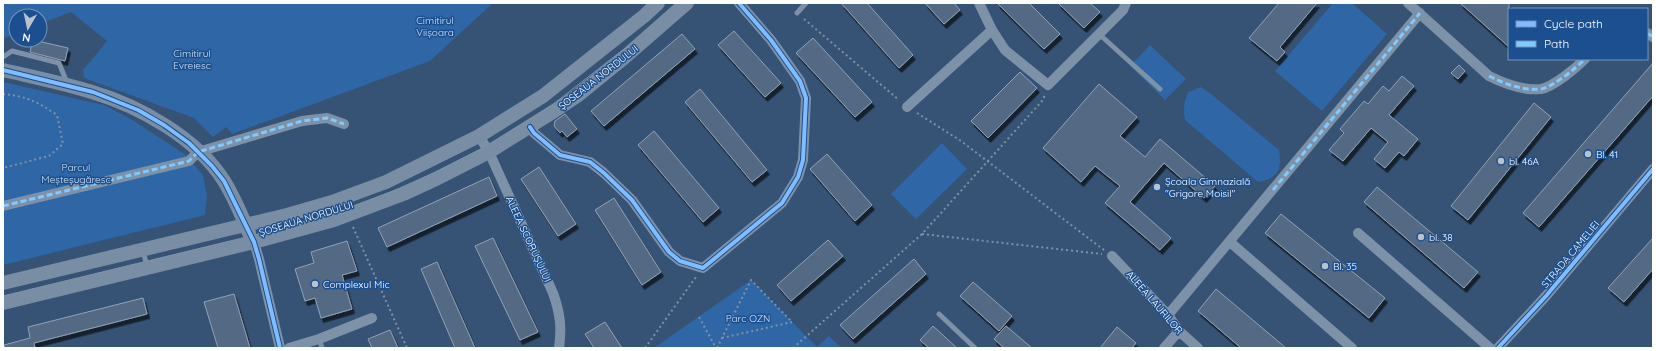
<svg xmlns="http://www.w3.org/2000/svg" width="1656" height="351" font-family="Quicksand,sans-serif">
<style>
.green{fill:#2f66a5}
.building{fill:#526984;stroke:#92a2b6;filter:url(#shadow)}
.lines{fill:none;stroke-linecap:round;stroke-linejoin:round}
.path{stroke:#7d92a8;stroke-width:2;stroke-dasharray:2 3;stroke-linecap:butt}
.lane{stroke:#7d92a8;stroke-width:5}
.street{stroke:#7d92a8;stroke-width:10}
.secondary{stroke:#798da4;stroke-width:14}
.tram{stroke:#7e92a7;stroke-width:1}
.quiet{stroke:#80caff;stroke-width:3;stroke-dasharray:6 3;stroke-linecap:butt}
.cycleway-casing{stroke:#1b4f8f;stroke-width:6}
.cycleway{stroke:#80bcff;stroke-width:4}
.poi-dot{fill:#b9c2ce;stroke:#1b4f8f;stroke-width:1.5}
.labels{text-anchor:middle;stroke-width:3;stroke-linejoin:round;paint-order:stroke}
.park-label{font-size:10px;fill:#cfe3fa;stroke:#1b4f8f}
.street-label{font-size:10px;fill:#fff;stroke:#1b4f8f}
.poi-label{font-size:10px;fill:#fff;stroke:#1b4f8f;text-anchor:start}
</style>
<defs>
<filter id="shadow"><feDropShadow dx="2.5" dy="4.5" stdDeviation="0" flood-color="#0009"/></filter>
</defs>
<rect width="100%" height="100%" fill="#365274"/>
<!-- green -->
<path class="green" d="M3,3H493L430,61L232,134L226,127L213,137L194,118L84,78L83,70L107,41L71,12L40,24V16H16V33L3,39Z
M1333,3H1352L1387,34L1322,111L1275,71Z
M1150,45L1186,79L1165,100L1130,66Z
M3,82L104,105L131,119L186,155L203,175L207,196L205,215L3,265Z
M1201,87L1211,94L1279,150C1282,169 1279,178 1258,182L1185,120C1183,109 1184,102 1188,92Z
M942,143L967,169L916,219L891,194Z
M751,280L817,347L829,336L841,348H654Z"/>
<!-- building -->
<path class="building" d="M841,3H867L913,55L899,68Z
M925,3H954L960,10L944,24Z
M997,3H1029L1060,34L1044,49Z
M1058,3H1090L1100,12L1084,28Z
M1279,3H1317L1280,47L1285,52L1277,61L1249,38Z
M1460,3H1509V47Z
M734,31L781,83L765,97L718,45Z
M682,34L695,49L604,126L591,111Z
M813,38L872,102L855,117L796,53Z
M33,40L68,48L65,61L30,52Z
M1653,63V96L1539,227L1523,213Z
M1459,65L1465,71L1458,79L1451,73Z
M1020,72L1037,88L988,138L971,121Z
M1402,76L1414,86L1389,115L1418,139L1404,156L1399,152L1385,168L1374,159L1388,142L1371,128L1343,161L1329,150L1344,133L1340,129L1364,101L1368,104L1383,86L1389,91Z
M1099,84L1137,117L1120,136L1145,157L1160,139L1215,186L1204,198L1164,163L1130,202L1171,238L1160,250L1105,203L1120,186L1095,166L1081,182L1043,148Z
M700,89L767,170L752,182L685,102Z
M1534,103L1551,117L1468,220L1451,206Z
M565,114L577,129L567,137L562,131L560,133L554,126L555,121Z
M654,131L719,208L703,222L638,145Z
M827,154L872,205L855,221L810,169Z
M539,167L576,224L558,236L521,179Z
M489,177L497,196L387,247L378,228Z
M1377,187L1478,272L1464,288L1364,202Z
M614,198L661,272L642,285L595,210Z
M1281,214L1385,298L1369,318L1265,233Z
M493,238L538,332L520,340L475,246Z
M1653,238V269L1624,302L1608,288Z
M828,240L843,256L791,301L777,285Z
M347,241L357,271L342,275L352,309L321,318L315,298L305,301L295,269L314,263L311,252Z
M914,259L926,274L853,339L840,325Z
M437,262L475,348H455L421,269Z
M973,282L1012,316L999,331L960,296Z
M1216,289L1286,348H1241L1198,311Z
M234,294L250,348H218L204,302Z
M143,298L147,314L34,343L35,348H5L4,345L30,338L28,327Z
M605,322L622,348H594L585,334Z
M933,326L957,348H929L920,340Z
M1006,326L1032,348H1004L994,339Z
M1117,327L1136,343L1132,348H1100Z
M390,330L398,348H372L368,339Z"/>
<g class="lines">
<!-- path -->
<path class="path" d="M804,19L899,100
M3,94C26,96 38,102 57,115L63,144L49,156L3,168
M917,113L961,141L1104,250
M353,227L407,348
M922,234L1102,254
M699,317L716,348
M722,338L792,322
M645,348L696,277
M717,348L751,280L792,322
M793,348L922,234L1043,100L1045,94"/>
<!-- lane -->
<path class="lane" d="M797,13L806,3
M1099,34L1160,89
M3,57L12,51L59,63L67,83
M143,250L147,267
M939,314L975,348
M319,339L322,348"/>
<!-- street -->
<path class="street" d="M1408,3L1489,76C1505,84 1523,91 1541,89C1553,87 1576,68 1585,59
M992,30L1005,50L1048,85L1123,10L1126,3
M1647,33L1653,37
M907,107L992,30L979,3
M530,127L534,133L560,155L590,162L604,173L632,200L669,252L680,261L703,268L782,203L798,177L803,160L806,98L800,81L771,40L739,3
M479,136L489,152L553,293C560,313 562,327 559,348
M3,206L189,161L198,152L302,121L327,118L344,124
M1358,233L1490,348
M254,242L259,259L280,348
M1230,242L1352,348
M1112,256L1168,315L1179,331L1198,348
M1168,315L1420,13
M289,348L319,339L372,318
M1164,348L1179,331
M1498,348L1546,296L1653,169"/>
<!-- secondary -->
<path class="secondary" d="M3,70C33,77 63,83 92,92C139,106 197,138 224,181C234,197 242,216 249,233
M3,283L287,215L332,202L386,182L479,136L543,96L644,16L658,3
M3,303L254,242L334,220L406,193L434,180L489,152L556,110L577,96L625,57L687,3"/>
<!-- tram -->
<path class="tram" d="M3,296L251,236L339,212L393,191L440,170L481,149L547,109L624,49L676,3"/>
<!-- quiet -->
<path class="quiet" d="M1647,33L1653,37
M1489,76C1505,84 1523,91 1541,89C1553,87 1576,68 1585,59
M1273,190L1420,13
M3,206L189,161L198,152L302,121L327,118L344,124"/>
<!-- cycleway casing -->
<g class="cycleway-casing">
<path id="cycleway" d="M3,70L93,92L138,110L164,125L189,143L212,166L224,181L254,242L259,259L280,348
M530,127L534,133L560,155L590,162L604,173L632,200L669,252L680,261L703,268L782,203L798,177L803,160L806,98L800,81L771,40L739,3
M1498,348L1546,296L1653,169"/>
</g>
<!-- cycleway -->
<use href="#cycleway" class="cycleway"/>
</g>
<!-- markers -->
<g class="poi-dot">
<circle cx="1588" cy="154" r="4"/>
<circle cx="1501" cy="161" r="4"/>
<circle cx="1157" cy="187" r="4"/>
<circle cx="1421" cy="237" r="4"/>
<circle cx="1325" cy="266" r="4"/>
<circle cx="315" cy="284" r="4"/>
</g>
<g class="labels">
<!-- park labels -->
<g class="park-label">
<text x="435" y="24">Cimitirul<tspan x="435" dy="12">Viișoara</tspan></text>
<text x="192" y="57">Cimitirul<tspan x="192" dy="12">Evreiesc</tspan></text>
<text x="76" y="171">Parcul<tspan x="76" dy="12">Meșteșugăresc</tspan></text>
<text x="748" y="322">Parc OZN</text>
</g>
<!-- street labels -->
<g class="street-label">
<text transform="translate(598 77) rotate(-38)" y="4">ȘOSEAUA NORDULUI</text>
<text transform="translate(306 218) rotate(-17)" y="4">ȘOSEAUA NORDULUI</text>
<text transform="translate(529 239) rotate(65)" y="4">ALEEA SCORUȘULUI</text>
<text transform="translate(1570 254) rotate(-50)" y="4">STRADA CAMELIEI</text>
<text transform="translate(1155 302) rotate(49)" y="4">ALEEA LAURILOR</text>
</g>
<!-- poi labels -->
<g class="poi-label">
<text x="1596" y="158">Bl. 41</text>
<text x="1509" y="165">bl. 46A</text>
<text x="1165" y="185">Școala Gimnazială<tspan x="1165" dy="12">"Grigore Moisil"</tspan></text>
<text x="1429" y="241">bl. 38</text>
<text x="1333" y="270">Bl. 35</text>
<text x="323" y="288">Complexul Mic</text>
</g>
</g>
<!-- border -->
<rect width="1656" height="351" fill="none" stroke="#ffffff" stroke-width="8"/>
<!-- legend -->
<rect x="1508" y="8" width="140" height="52" fill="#1b4f8f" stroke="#7695bc"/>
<rect x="1516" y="21" width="20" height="6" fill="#80bcff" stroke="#7695bc"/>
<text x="1544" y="28" font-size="12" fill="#ffffff">Cycle path</text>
<rect x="1516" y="41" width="20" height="6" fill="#80caff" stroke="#7695bc"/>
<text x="1544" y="48" font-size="12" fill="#ffffff">Path</text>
<!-- north arrow -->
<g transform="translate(28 28) rotate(189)"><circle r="19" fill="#1b4f8f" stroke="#7695bc"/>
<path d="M0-3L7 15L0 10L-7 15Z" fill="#b9c2ce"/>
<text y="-6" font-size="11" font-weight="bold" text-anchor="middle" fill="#ffffff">N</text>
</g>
</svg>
